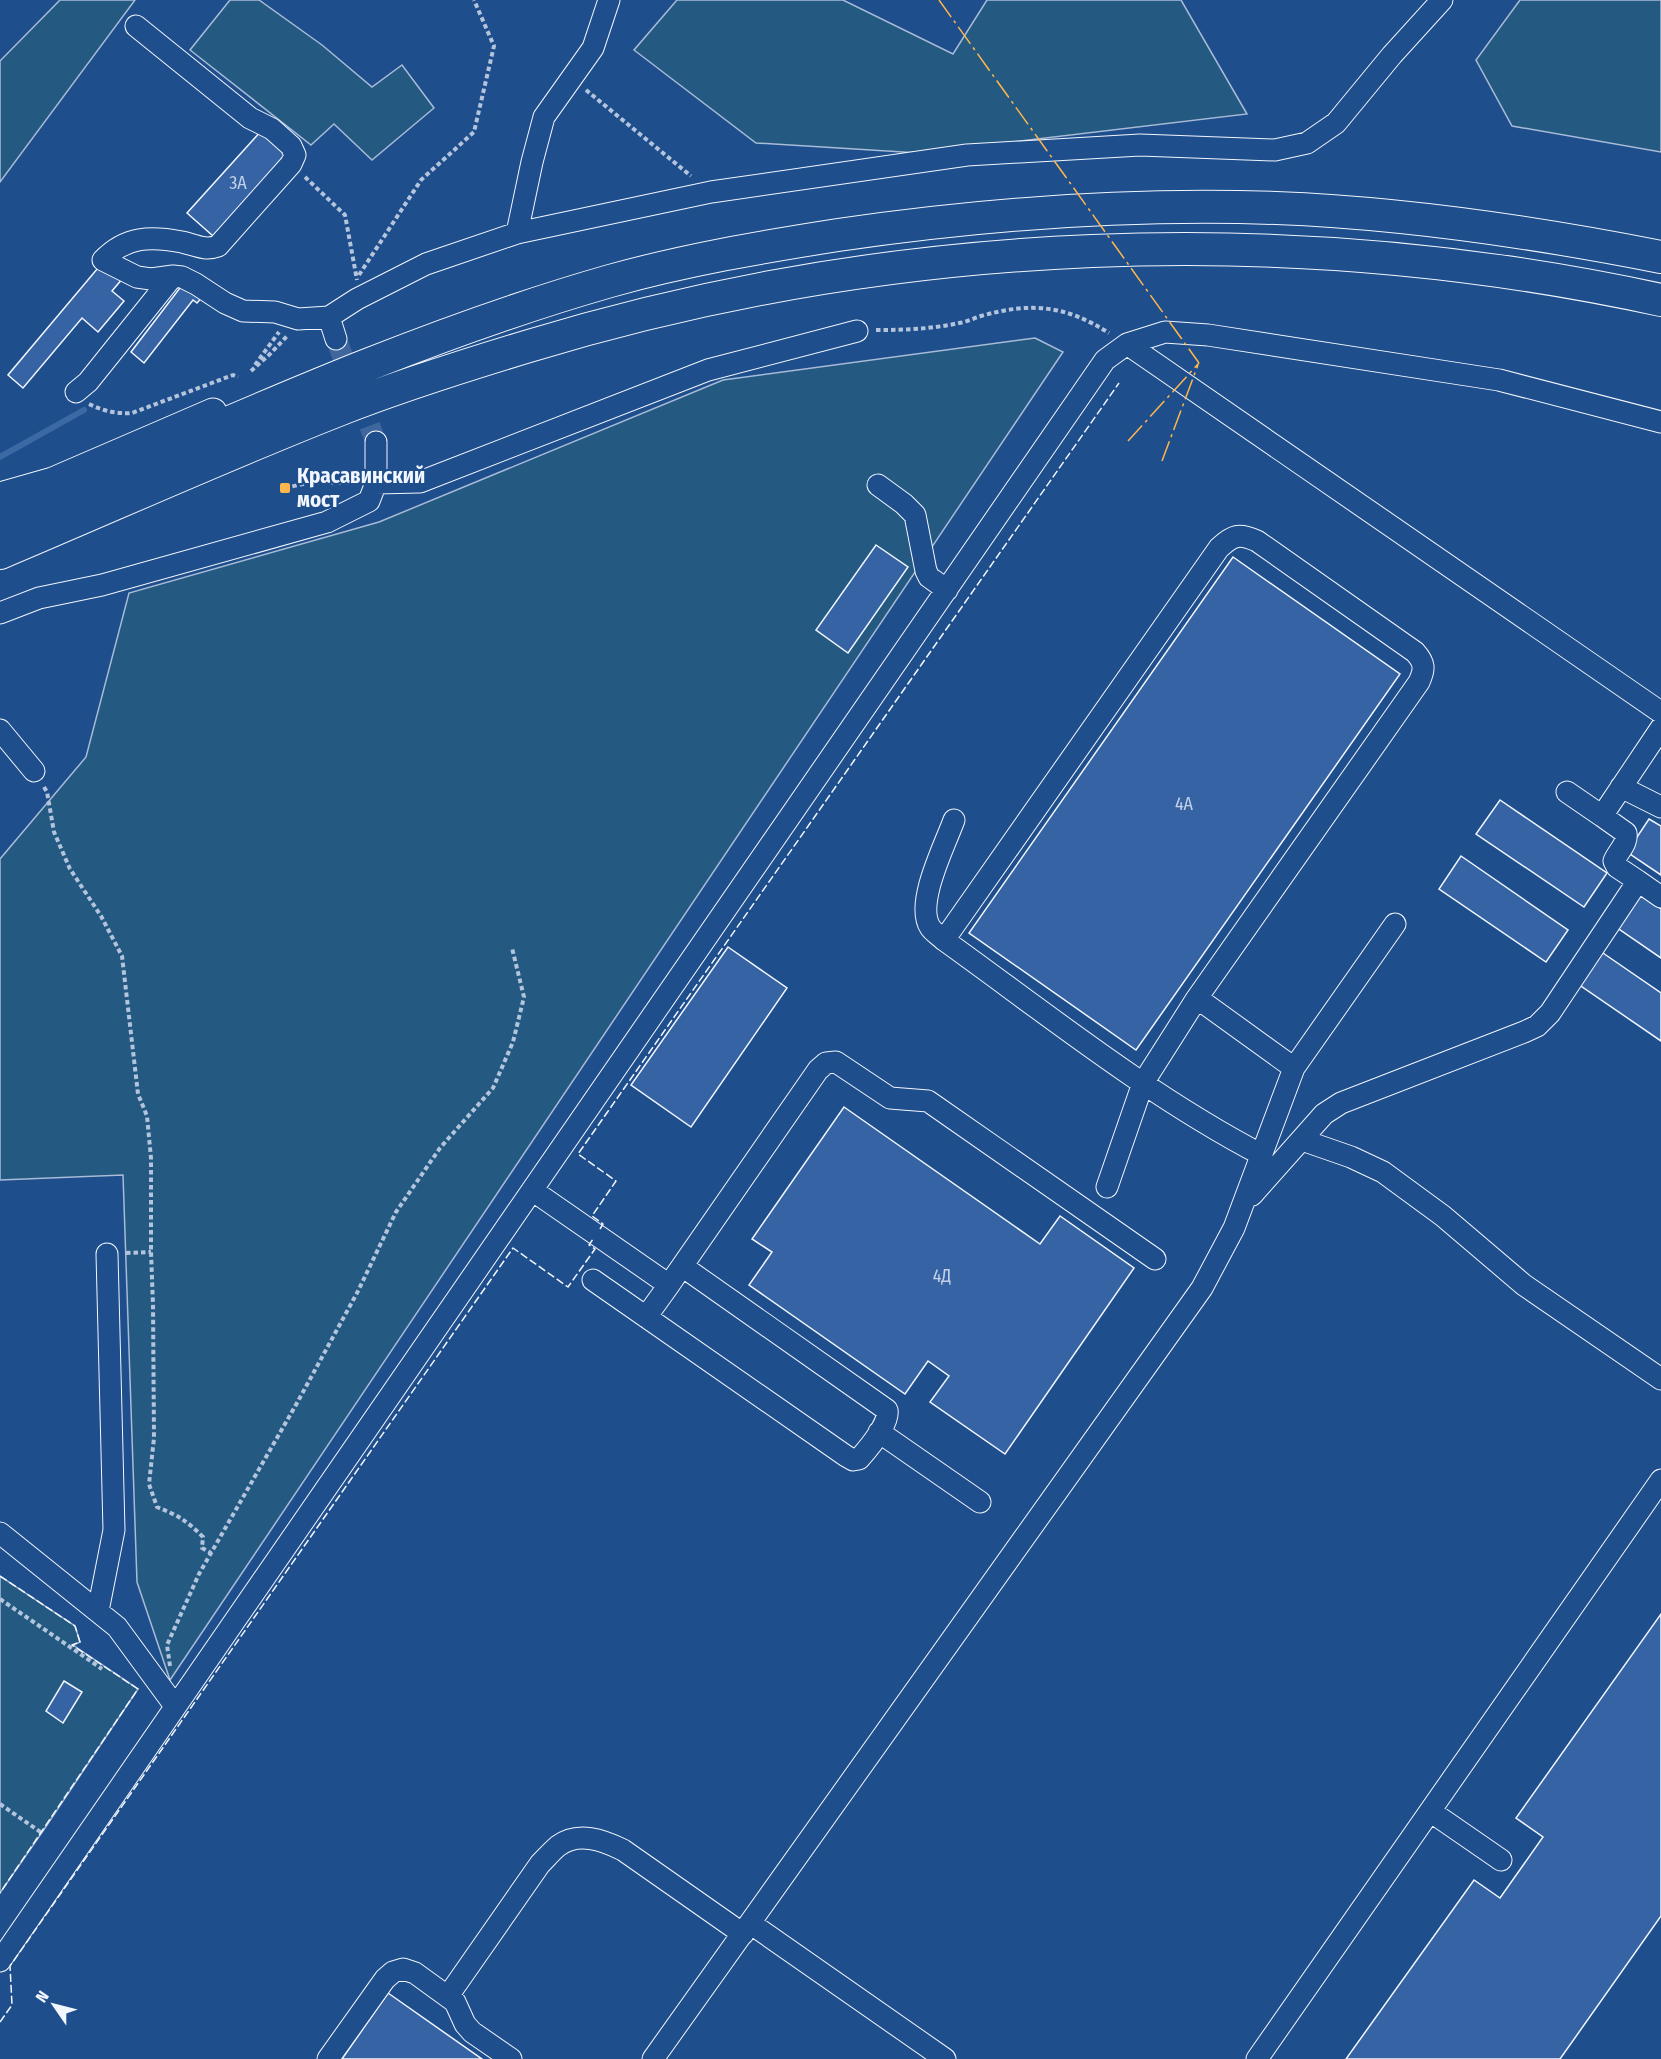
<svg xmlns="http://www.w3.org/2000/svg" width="1661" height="2059" font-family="'Fira Sans Condensed',sans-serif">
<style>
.green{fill:#245a82;stroke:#a8bbd7;stroke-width:1.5}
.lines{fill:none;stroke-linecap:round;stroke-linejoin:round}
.stream{stroke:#3b69a3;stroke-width:6}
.building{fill:#3563a3;stroke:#f2f6ff;stroke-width:1.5}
.minor-tunnel{stroke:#3f679d;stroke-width:21;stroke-dasharray:21 10;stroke-linecap:butt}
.minor-casing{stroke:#f2f6ff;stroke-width:23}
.major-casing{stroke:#f2f6ff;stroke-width:29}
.highway-casing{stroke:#f2f6ff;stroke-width:34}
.path{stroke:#b3c4dc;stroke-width:4;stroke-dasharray:4.5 3;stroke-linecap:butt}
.minor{stroke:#1f4e8c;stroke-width:21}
.major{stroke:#1f4e8c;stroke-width:27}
.highway{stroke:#1f4e8c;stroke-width:32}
.fence{stroke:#f2f6ff;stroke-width:1.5;stroke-dasharray:8 3;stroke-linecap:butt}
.power{stroke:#ffb74d;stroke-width:1.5;stroke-dasharray:21 4.5 3 4.5;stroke-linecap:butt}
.poi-dot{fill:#ffb74d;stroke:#1f4e8c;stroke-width:2}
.labels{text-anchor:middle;stroke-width:4.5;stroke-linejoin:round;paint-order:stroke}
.number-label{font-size:18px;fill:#c3d1e8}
.poi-label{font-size:21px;font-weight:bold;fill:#f2f6ff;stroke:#1f4e8c;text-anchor:start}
</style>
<rect width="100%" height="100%" fill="#1f4e8c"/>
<!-- green -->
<path class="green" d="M60,0H135L0,182V61Z
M230,0H259L322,45L372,87L402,65L434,108L372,160L334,124L311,145L190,50Z
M677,0H843L953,54L987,0H1181L1247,114L919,153L756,143L634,50Z
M1520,0H1661V152L1512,126L1476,60Z
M1035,338L1063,352L170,1680L137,1582L123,1175L0,1180V859L86,757L129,593L379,522L723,380Z
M0,1576L75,1626L80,1642L73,1645L138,1689L45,1828L0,1893Z"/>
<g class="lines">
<!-- stream -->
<path class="stream" d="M0,457L84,410"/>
</g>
<!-- building -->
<path class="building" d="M262,130L289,154L213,236L187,213Z
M103,262L123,278L112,291L124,301L98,332L82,318L23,388L8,375Z
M186,280L204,295L197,303L193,300L144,363L131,352Z
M876,545L908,567L848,653L816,630Z
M1233,557L1400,674L1136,1050L969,933Z
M1500,800L1607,873L1584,907L1476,834Z
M1649,819L1661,826V875L1627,852Z
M1461,856L1568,930L1546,962L1439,889Z
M1639,894L1661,909V958L1616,927Z
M728,947L787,988L691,1127L631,1085Z
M1600,951L1661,993V1041L1578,984Z
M844,1107L1040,1244L1060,1216L1134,1268L1005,1454L930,1402L949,1376L928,1361L905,1394L749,1285L772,1252L752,1239Z
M1661,1614V1916L1560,2059H1346L1474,1880L1500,1898L1543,1837L1516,1818Z
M64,1681L82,1692L63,1723L46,1711Z
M388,1993L482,2059H342Z"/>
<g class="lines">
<!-- minor-tunnel -->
<path class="minor-tunnel" d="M336,339L376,442"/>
<!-- minor casing -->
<g class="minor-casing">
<path id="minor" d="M136,26L250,118L272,129L291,146L295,155L291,164L218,246C205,251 195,245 182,242C151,236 126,236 103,260L137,277L151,279L173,276L182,277L196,284L225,303L243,311L275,312L298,319L329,317L357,299L426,264L517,233L711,192L967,155L1140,145L1275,150L1307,143L1336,123L1392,55L1442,0
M517,233L532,162L544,117L593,48L609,0
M329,317L336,339
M1127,344L1659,711
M76,392L88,382L173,276
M376,483L420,482L708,370L857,331
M878,485L904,504L915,515L926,571L929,577L947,590
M0,613L39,598L102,585L327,522L369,501L376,483V442
M0,730L34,771
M1621,787L1661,807
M1567,792L1602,816
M954,820C945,845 915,903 930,927C933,932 940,936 944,940C1047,1014 1149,1096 1262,1155
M1638,881L1661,897
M944,940L1219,548C1233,535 1239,533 1257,541L1415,652C1425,663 1425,669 1419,682L1197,998
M1302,1140L1351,1157L1383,1172L1443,1216L1524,1285L1661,1379
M1107,1187L1143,1083L1197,998L1294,1068
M532,1190L669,1285L818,1070L826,1063L836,1062L890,1098L928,1101L1155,1259
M1252,1195L1324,1114L1341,1103L1524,1032L1537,1026L1550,1013L1638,881L1617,867L1614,861C1618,851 1628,844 1626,833L1602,816L1661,728
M593,1280L846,1456L853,1460L859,1459C868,1449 890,1423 887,1410L682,1266
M646,1317L669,1285
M879,1432L980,1502
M0,1533L117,1627L175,1706
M98,1611L114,1530L107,1254
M1430,1811L1501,1860
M750,1923L945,2059
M0,1961L1105,360L1127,344L1165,332L1208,335L1499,380L1661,422
M448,1996L540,1864C546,1858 552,1851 558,1846C578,1831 603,1840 623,1850L743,1934
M328,2059L385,1979L393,1972L403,1969L415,1973L455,2002L465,2024L472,2032L511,2059
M653,2059L1202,1288L1234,1228L1294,1068L1395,924
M1257,2059L1661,1480"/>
</g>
<!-- major casing -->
<g class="major-casing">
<path id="major" d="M0,496L53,481L213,412"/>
</g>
<!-- highway casing -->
<g class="highway-casing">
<path id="highway" d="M0,521C201,436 400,341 610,281C685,260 761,247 838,235C982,214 1130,203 1276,208C1405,213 1534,232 1661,257
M0,553C114,505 226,454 341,409C402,385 466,365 529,346C894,235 1288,219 1661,300"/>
</g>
<!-- path -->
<path class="path" d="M586,90L691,176
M305,177L345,215L357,280
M359,275L421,180L474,132L494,46L474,0
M876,330C904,330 932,329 959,323C967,322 974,318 981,316C1031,302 1065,305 1109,333
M255,365L279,332
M251,371L271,353L288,335
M89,404C103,411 117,414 132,413L233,375L238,377
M285,488L312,482L358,483
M44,787L47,792L54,832L70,869L101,916L122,956L138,1094L147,1116L151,1158V1252L153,1305L154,1438L149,1484L157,1507C179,1516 186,1520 203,1537L202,1548L211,1553
M126,1253L151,1252
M0,1599L102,1669
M170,1666L167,1645L199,1574L297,1403L357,1293L396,1212L440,1148L493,1088L513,1042L524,997L512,948
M0,1804L42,1833"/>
<!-- minor -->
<use href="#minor" class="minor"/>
<!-- major -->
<use href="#major" class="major"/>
<!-- highway -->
<use href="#highway" class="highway"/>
<!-- fence -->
<path class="fence" d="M600,1229L603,1224L592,1216L616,1181L578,1154L1119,383
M0,1576L75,1626L80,1642L72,1645L138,1689L0,1893
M0,2022L12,2005L10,1966L513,1248L568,1287L595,1249L589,1245L593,1239"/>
<!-- power -->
<path class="power" d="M939,0L1199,363
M1128,441L1199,363
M1162,461L1198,365"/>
</g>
<!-- markers -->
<rect class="poi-dot" x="279" y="482" width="12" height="12" rx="3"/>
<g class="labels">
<!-- number labels -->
<g class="number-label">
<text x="238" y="189">3А</text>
<text x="1184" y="810">4А</text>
<text x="942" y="1282">4Д</text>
</g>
<!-- poi labels -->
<g class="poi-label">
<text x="297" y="483">Красавинский<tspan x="297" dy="24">мост</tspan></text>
</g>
</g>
<!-- north arrow -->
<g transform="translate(54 2005) rotate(305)" stroke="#1f4e8c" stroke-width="4.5" paint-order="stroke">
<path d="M0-4.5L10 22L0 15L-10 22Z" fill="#f2f6ff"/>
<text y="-9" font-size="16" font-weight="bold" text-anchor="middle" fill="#f2f6ff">N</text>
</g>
</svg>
